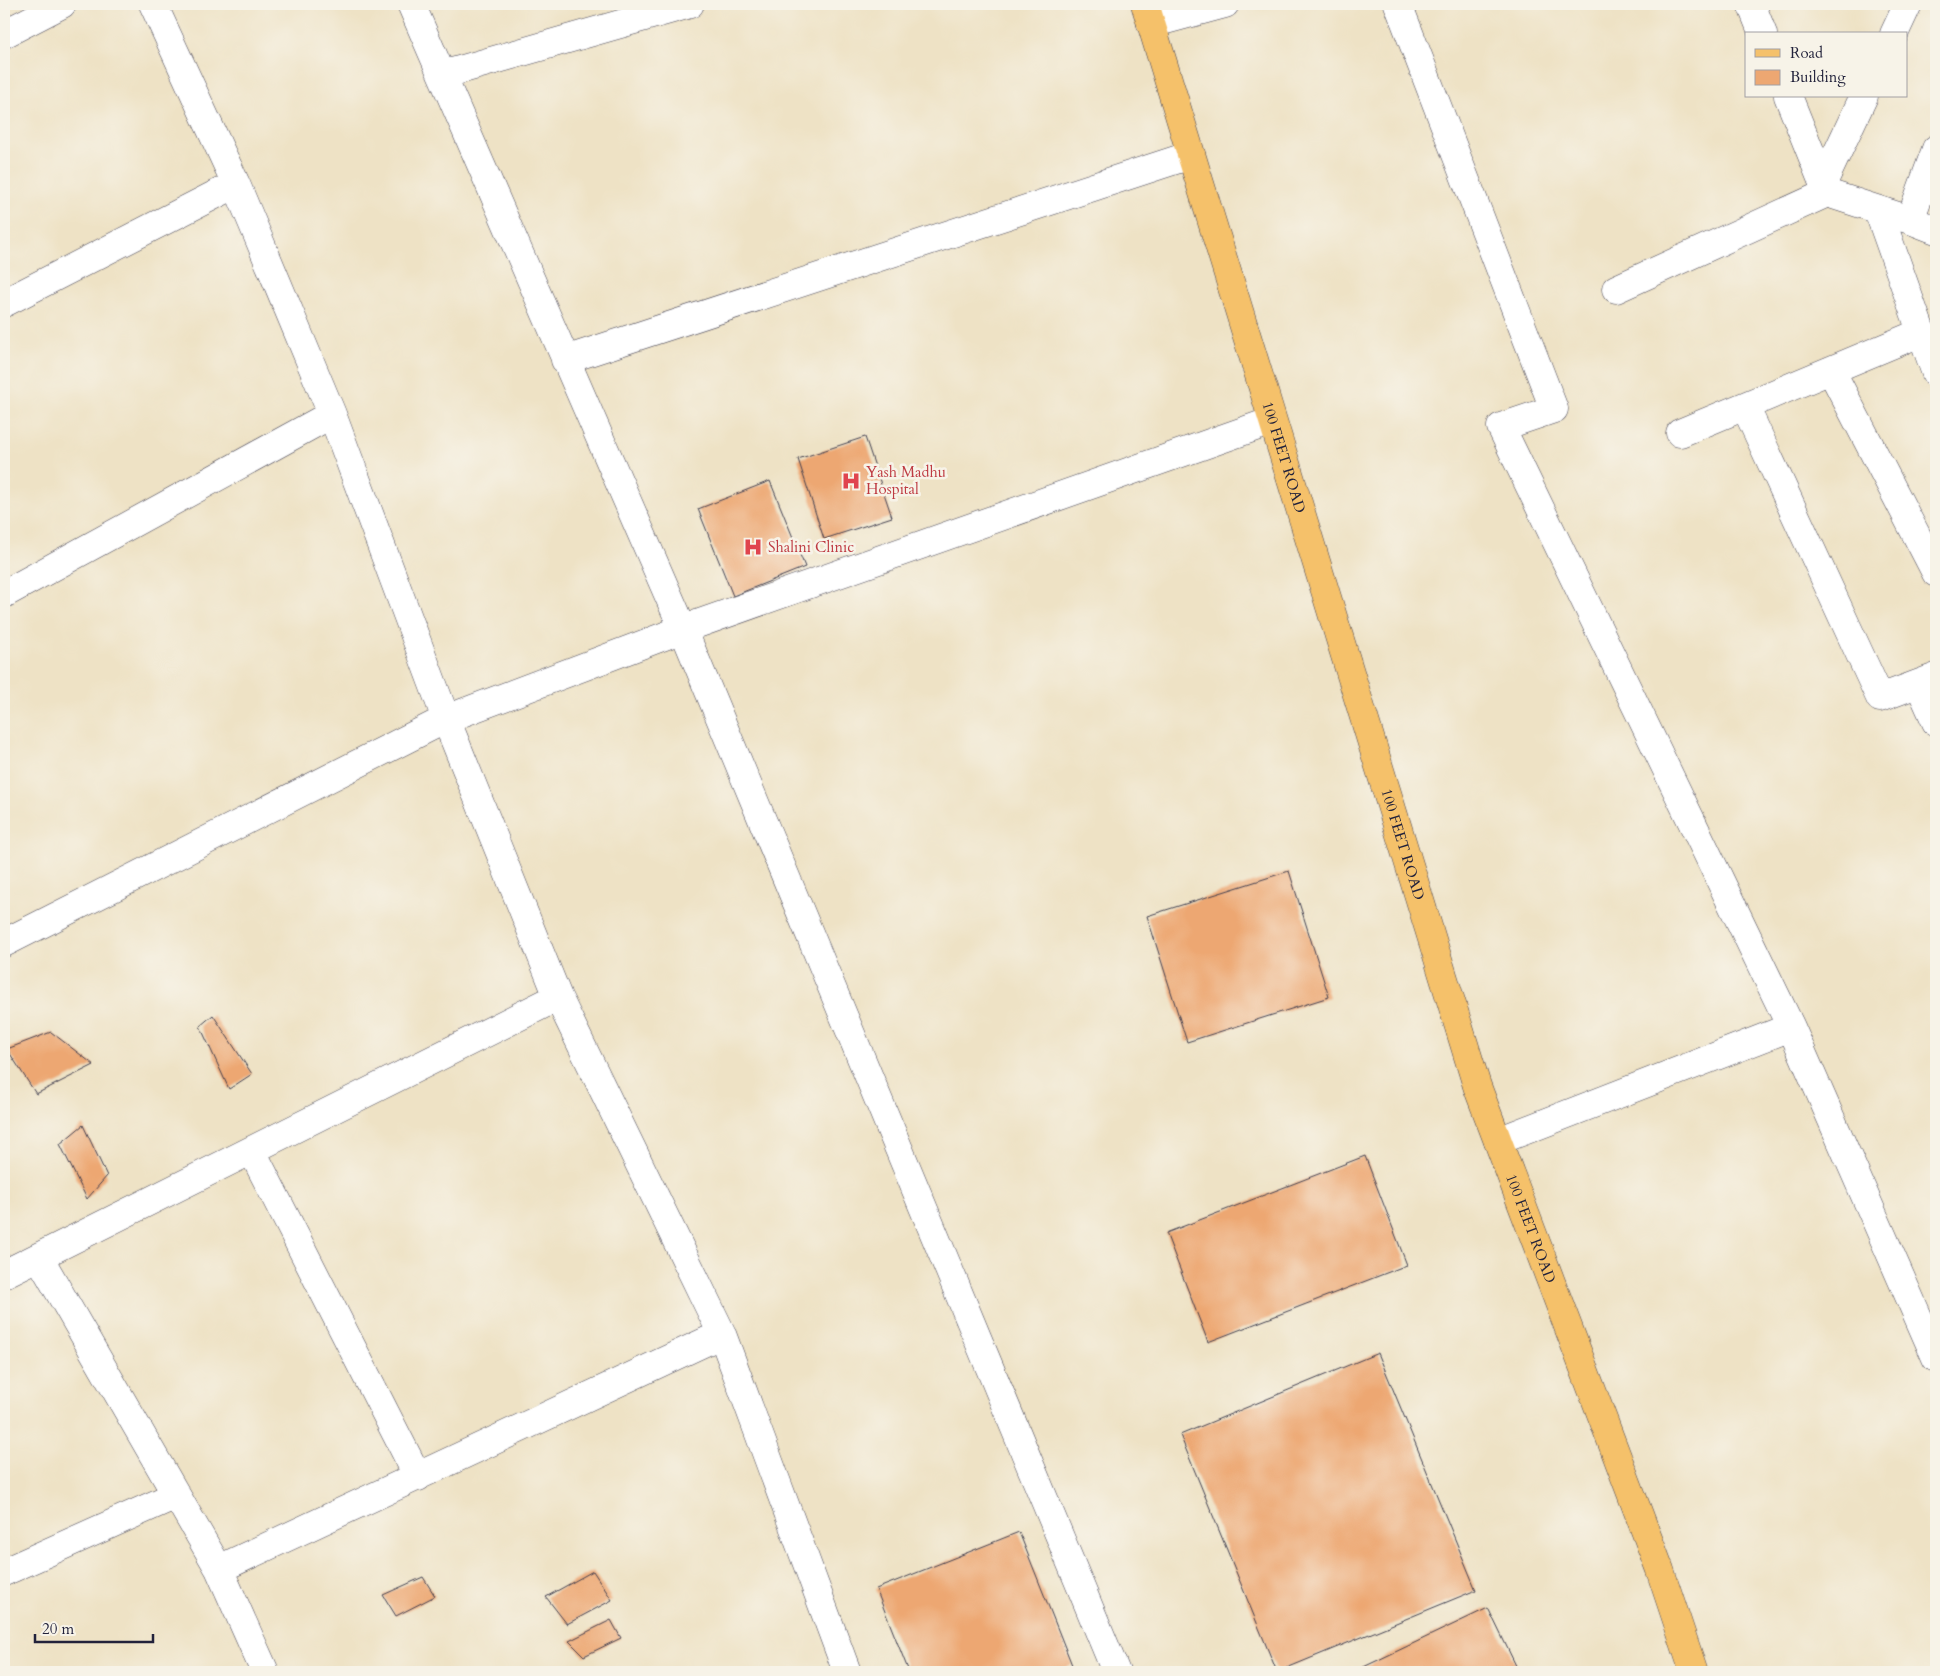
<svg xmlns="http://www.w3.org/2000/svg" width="1940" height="1676" font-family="Cardo,serif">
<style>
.building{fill:#eda772}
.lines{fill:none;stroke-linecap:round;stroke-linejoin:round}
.minor-casing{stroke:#413f50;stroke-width:29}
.major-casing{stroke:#413f50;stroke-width:29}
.minor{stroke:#fff;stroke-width:28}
.major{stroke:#f5c16b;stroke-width:28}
.labels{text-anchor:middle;stroke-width:5;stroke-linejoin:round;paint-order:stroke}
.street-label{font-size:15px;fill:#22223b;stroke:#f7f3e8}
.health-label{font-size:15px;fill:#be3a42;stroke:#f7f3e8;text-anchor:start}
</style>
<rect width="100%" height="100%" fill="#f7f3e8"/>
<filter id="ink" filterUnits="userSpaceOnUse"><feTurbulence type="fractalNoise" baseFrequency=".02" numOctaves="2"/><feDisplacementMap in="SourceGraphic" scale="10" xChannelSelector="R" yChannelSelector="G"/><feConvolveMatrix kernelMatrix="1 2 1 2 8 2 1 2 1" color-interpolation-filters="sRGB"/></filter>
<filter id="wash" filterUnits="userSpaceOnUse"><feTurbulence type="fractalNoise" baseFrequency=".0096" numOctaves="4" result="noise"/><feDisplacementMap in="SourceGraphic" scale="20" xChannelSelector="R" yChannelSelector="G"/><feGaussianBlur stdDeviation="1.12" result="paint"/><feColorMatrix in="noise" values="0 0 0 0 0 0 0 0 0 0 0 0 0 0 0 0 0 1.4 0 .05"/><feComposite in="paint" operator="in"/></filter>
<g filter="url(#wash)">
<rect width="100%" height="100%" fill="#eee2c5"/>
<g id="blocks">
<!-- building -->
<path class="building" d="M865,437L892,517L824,539L798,459Z
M770,481L805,567L733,596L698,509Z
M1289,871L1329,997L1187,1042L1147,916Z
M213,1015L252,1074L229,1089L200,1026Z
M51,1032L94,1065L36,1094L7,1049Z
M83,1125L107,1176L87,1199L60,1144Z
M1365,1156L1407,1265L1208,1342L1166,1233Z
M1378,1353L1476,1590L1277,1672L1180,1435Z
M1019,1532L1072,1665L1053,1672H909L876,1589Z
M593,1571L612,1600L567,1624L546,1597Z
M423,1577L435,1596L396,1616L383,1595Z
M1488,1608L1519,1672H1353Z
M611,1620L621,1638L584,1656L569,1641Z"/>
</g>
</g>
<g filter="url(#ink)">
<use href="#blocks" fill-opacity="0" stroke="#413f50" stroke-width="1"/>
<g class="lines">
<!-- minor casing -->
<g class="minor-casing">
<path id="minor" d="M153,4L236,184L332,414L446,719L558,997L722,1334L847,1672
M411,4L683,629L1116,1672
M1398,4L1554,409L1501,427L1791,1027L1936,1358
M1751,4L1763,34
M1151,24L1225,4
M4,34L62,4
M1894,34L1908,4
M442,75L690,4
M1788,96L1827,193
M1823,183L1864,96
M1878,210L1936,374
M1910,220L1936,149
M1616,289L1827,193L1910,220L1936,230
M4,303L236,184
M565,360L1191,155
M1831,370L1936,573
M1745,406L1880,698L1936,677
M1680,433L1922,332
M4,594L332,414
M1919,684L1936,722
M4,943L446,719L683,629L1272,421
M1498,1141L1791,1027
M252,1151L418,1477
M39,1257L219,1569
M4,1274L558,997
M4,1572L176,1495
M265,1672L219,1569L722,1334"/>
</g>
<!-- major casing -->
<g class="major-casing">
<g id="major">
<path id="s1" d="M1145,4L1477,1086L1660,1570L1694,1672"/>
</g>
</g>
<!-- minor -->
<use href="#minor" class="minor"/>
<!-- major -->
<use href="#major" class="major"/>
</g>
</g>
<!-- icons -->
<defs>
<g id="hospital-bare" transform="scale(1.5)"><path d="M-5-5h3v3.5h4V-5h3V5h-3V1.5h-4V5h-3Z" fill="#e0444e" stroke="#f7f3e8" stroke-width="2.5" paint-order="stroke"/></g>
</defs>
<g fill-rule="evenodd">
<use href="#hospital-bare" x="851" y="481"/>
<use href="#hospital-bare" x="753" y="547"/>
</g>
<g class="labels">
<!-- street labels -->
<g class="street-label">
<text dy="5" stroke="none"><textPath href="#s1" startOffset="474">100 FEET ROAD</textPath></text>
<text dy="5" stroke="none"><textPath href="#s1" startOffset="879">100 FEET ROAD</textPath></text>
<text dy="5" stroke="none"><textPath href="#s1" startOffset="1284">100 FEET ROAD</textPath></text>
</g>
<!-- health labels -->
<g class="health-label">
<text x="866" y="477">Yash Madhu<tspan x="866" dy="17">Hospital</tspan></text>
<text x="768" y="552">Shalini Clinic</text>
</g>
</g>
<!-- margin -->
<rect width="1940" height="1676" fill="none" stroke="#f7f3e8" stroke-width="20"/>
<!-- legend -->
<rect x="1745" y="32" width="162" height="65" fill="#f7f3e8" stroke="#a29fa3"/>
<rect x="1755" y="49" width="25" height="8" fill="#f5c16b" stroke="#a29fa3"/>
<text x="1790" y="58" font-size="15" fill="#22223b">Road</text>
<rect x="1755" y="70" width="25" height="15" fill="#eda772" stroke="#a29fa3"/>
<text x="1790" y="82" font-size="15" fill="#22223b">Building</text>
<!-- scale -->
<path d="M35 1634v8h118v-8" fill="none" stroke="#22223b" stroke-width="2.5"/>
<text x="42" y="1634" font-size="15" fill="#22223b" stroke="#f7f3e8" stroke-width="4" paint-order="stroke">20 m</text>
</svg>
